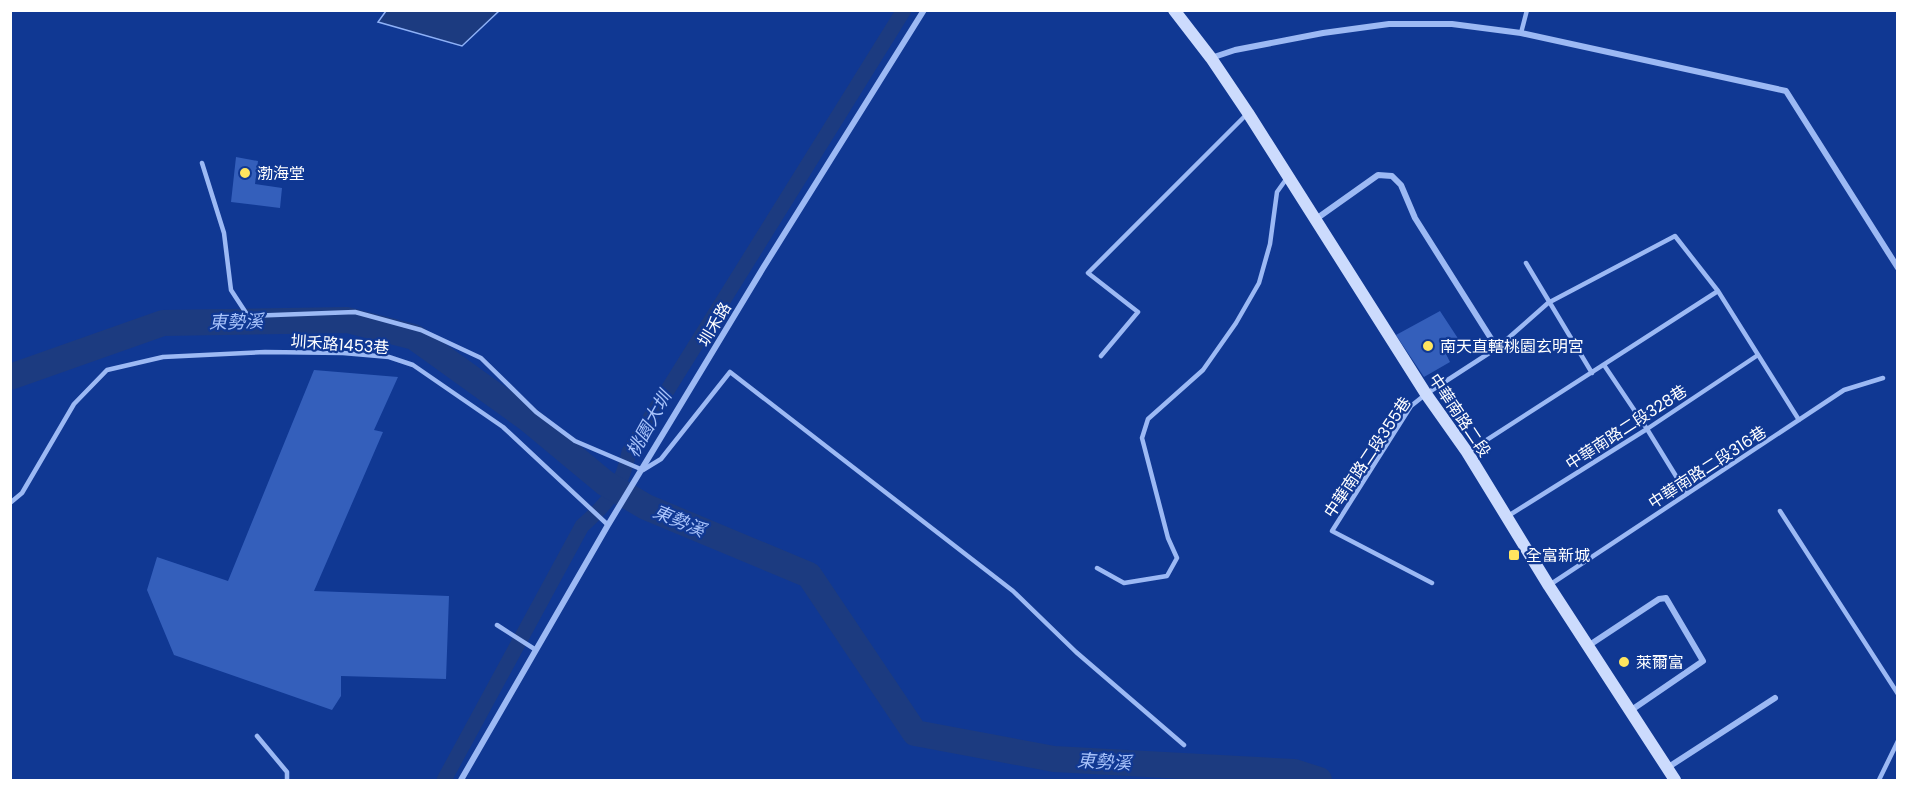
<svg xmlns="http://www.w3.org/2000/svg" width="1908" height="791" font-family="Poppins,'Noto Sans TC',sans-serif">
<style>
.water{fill:#1c3b80;stroke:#8eb1f7;stroke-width:1.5}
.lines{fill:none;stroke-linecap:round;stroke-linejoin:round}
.canal{stroke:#1c3b80;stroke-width:15}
.river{stroke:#1c3b80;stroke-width:26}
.building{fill:#345fbb}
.lane{stroke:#9cb9f4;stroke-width:4.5}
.street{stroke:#9cb9f4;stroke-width:6}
.secondary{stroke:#ccdbfd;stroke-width:12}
.poi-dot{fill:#ffe55f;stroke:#103893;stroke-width:2}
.labels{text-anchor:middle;stroke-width:4.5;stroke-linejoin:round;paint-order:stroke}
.poi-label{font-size:16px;fill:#fff;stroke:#103893;text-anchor:start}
.street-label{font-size:16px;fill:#fff;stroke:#103893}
.water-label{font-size:18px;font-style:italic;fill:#a8c3fb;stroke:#103893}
</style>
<rect width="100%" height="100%" fill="#103893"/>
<!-- water -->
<path class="water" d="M386,11V10L499,11L462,46L378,22Z"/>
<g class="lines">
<!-- canal -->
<path class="canal" d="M444,780L582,526C607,504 623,485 629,452L904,10"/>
<!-- river -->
<path class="river" d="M10,377L163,323L347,320L414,337L528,419L605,483L646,507L809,575L915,733L1054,759L1294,772L1319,780"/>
</g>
<!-- building -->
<path class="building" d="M236,157L258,161L255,184L282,188L280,208L231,202Z
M1440,311L1459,340L1445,352L1450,362L1424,377L1396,335Z
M314,370L398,377L374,430L383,432L314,591L449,596L446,679L341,676V696L332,710L174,655L147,590L157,557L228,581Z"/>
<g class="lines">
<!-- lane -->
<path class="lane" d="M1521,33L1527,10
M202,163L224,233L231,290L248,316L355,312L421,330L481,358L536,412L575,441L643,470L661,459L730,372L1013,591L1076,652L1184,745
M1526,263L1592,373
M1101,356L1138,312L1088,273L1248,113
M1604,365L1647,429L1687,494
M1468,452L1718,291
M10,503L22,493L74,404L107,370L163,357L265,352L343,353L389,357L413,365L503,427L608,525
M1780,511L1898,694
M1508,516L1647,429L1758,355
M1097,568L1124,583L1167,576L1177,558L1168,538L1142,438L1148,419L1203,370L1236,323L1259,283L1270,244L1277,192L1287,178
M1432,583L1332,531L1411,406L1426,394L1497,348L1548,303L1675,236L1718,291L1799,420
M1551,584L1844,390L1883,378
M497,625L536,650
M257,736L287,772V780
M1879,780L1898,741"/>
<!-- street -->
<path class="street" d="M1211,58L1235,50L1323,33L1389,24H1452L1521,33L1786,91L1898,268
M1316,219L1378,175L1392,176L1401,185L1415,218L1497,348
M1588,646L1659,599L1666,598L1703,661L1630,711
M1667,768L1775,698
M461,780L608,525L763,268L924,10"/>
<!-- secondary -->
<path class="secondary" d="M1174,10L1211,58L1248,113L1426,394L1467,452L1549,586L1675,780"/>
</g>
<!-- markers -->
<g class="poi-dot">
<circle cx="245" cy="173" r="6"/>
<circle cx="1428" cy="346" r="6"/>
<rect x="1508" y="549" width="12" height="12" rx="3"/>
<circle cx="1624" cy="662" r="6"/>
</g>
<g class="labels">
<!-- poi labels -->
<g class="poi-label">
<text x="257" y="179">渤海堂</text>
<text x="1440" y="352">南天直轄桃園玄明宮</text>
<text x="1526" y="561">全富新城</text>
<text x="1636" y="668">萊爾富</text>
</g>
<!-- street labels -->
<g class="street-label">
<text transform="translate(714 324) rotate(-59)" y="6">圳禾路</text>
<text transform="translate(340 344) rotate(4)" y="6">圳禾路1453巷</text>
<text transform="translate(1460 415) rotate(56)" y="6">中華南路二段</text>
<text transform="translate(1626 427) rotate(-33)" y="6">中華南路二段328巷</text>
<text transform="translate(1367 457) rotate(-56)" y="6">中華南路二段355巷</text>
<text transform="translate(1707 467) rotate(-33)" y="6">中華南路二段316巷</text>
</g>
<!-- water labels -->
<g class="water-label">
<text transform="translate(236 322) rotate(-1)" y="6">東勢溪</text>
<text transform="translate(649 424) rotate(-61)" y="6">桃園大圳</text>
<text transform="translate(679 521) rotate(23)" y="6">東勢溪</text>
<text transform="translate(1104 762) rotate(3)" y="6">東勢溪</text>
</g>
</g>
<!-- border -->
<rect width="1908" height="791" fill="none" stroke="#ffffff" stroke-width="24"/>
</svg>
